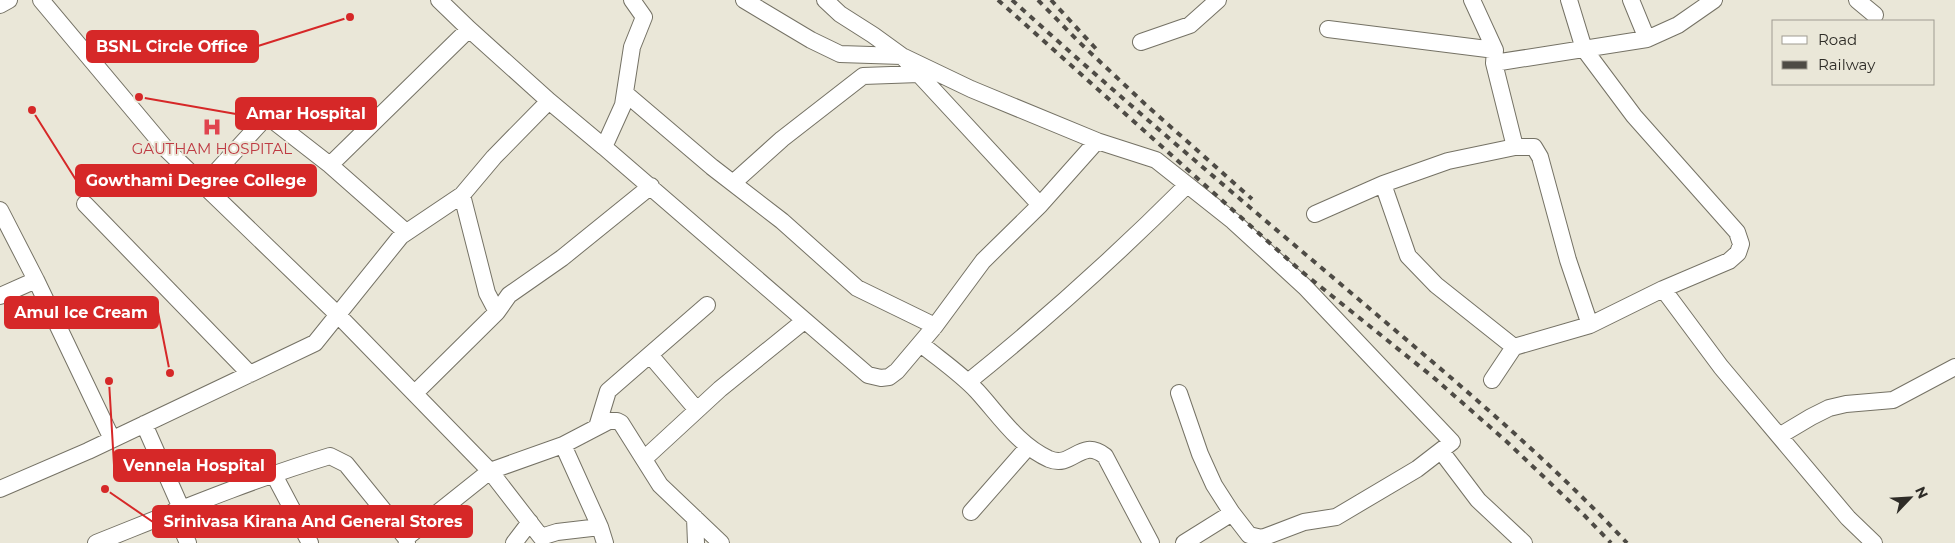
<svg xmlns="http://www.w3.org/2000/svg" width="1955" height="543" font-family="Montserrat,sans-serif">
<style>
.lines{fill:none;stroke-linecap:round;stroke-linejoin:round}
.minor-casing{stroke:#757265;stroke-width:18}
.minor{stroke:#fff;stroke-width:16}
.rail{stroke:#4e4b45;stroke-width:4;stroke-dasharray:6 6;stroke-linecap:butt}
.labels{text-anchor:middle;stroke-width:4;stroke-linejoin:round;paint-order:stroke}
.health-label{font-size:15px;fill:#be3a42;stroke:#eae7d8}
.leader{fill:none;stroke:#d62828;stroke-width:2}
.callout-dot{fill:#d62828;stroke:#eae7d8;stroke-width:2}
.callout{fill:#d62828;stroke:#d62828;stroke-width:2}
.callout-label{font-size:16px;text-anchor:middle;font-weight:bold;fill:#fff}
</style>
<rect width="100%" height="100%" fill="#eae7d8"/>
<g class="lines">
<!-- minor casing -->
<g class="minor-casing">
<path id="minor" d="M41,0L166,149L337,314L490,471L406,538
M439,0L469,29
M744,0L811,40L840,54L902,56L971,89L1097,141
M825,0L840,14L873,35L902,56L1040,205
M1472,0L1495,50L1494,63L1515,147L1448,161L1383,184L1408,256L1436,285L1514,347
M1857,0L1875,15
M0,5L9,0
M1328,29L1495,50
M1647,39L1678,25L1714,0
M1141,42L1190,25L1218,0
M1494,63L1647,39L1631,0
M625,93L712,167L782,221L857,288L935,326
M604,147L868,375L881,378L889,377L897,371L935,326L983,261L1040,205L1097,141L1156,160L1233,221L1305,287L1452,442L1417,469L1336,517L1304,522L1262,538L1249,535L1232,513L1184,543
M1515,147H1534L1540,157L1568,260L1590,325
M733,183L782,139L863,76L919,74
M204,185L267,116L330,165
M462,195L487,293L497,312L509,295L562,258L651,186
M85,204L250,374
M0,210L36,280L112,439
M1315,214L1383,184
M406,232L330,165L469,29L549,101
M1663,289L1721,367L1848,518L1874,543
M0,296L36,280
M921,344C939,359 960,373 977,391C999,415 1018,445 1049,459C1073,469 1080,437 1105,456L1151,543
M650,355L697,410
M1492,380L1514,347L1590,325L1663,289L1729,261L1738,253L1741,244L1737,232L1634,116L1584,49L1569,0
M968,382C1045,320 1117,255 1187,185
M415,393L497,312
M1179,393L1200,454L1214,485L1232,513
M144,424L181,508
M597,427L608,391L707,305
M1779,436L1811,417L1829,408L1846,404L1893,400L1955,367
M563,445L600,527
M1441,451L1478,500L1524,543
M644,459L720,389L804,321
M273,473L310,543
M0,489L88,451L315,343L401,236L462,195L494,157L549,101L604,147L623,105L632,47L644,17L632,0
M174,511L188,543
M971,512L1028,447
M695,518L696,543
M96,543C174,512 250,480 330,456L346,464L406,538L407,543
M514,543L530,522
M605,543L600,527L557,532L541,537L490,471L563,445L609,421H617L621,423L660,485L721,543"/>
</g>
<!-- minor -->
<use href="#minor" class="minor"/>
<!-- rail -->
<path class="rail" d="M998,0L1301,271L1433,377L1506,441L1585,516L1611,543
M1012,0C1116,94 1223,185 1330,275C1432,362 1535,445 1627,543
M1038,0L1079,42L1145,104L1252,199
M1051,0L1099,52"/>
</g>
<!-- icons -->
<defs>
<g id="hospital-bare" transform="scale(1.5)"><path d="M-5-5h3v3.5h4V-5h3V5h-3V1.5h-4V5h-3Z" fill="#e0444e" stroke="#eae7d8" stroke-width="2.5" paint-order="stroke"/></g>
</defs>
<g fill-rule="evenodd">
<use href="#hospital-bare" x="212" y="127"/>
</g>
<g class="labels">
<!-- health labels -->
<g class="health-label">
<text x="212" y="154">GAUTHAM HOSPITAL</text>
</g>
</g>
<!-- callouts -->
<path class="leader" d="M350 17L258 46M139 97L236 114M32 110L76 180M170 373L158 312M109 381L114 465M105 489L153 522"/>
<g class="callout-dot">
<circle cx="350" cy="17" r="5"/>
<circle cx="139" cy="97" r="5"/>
<circle cx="32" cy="110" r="5"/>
<circle cx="170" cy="373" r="5"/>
<circle cx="109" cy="381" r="5"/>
<circle cx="105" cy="489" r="5"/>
</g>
<g class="callout">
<rect x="87" y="31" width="171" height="31" rx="5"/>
<rect x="236" y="98" width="140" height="31" rx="5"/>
<rect x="76" y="165" width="240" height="31" rx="5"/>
<rect x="5" y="297" width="153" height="31" rx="5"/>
<rect x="114" y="450" width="161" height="31" rx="5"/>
<rect x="153" y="506" width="319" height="31" rx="5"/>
</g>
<g class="callout-label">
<text x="172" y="52">BSNL Circle Office</text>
<text x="306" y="119">Amar Hospital</text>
<text x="196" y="186">Gowthami Degree College</text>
<text x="81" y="318">Amul Ice Cream</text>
<text x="194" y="471">Vennela Hospital</text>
<text x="313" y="527">Srinivasa Kirana And General Stores</text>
</g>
<!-- legend -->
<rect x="1772" y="20" width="162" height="65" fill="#eae7d8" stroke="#9f9c91"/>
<rect x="1782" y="36" width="25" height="8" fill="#ffffff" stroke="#9f9c91"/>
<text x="1818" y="45" font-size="15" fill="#2e2c27">Road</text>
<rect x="1782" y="61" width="25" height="8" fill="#4e4b45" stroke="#9f9c91"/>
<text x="1818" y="70" font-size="15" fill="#2e2c27">Railway</text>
<!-- north arrow -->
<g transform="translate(1910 498) rotate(65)" stroke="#eae7d8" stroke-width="4" paint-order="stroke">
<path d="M0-4L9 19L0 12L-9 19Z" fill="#2e2c27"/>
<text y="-8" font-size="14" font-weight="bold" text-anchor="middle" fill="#2e2c27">N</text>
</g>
</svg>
